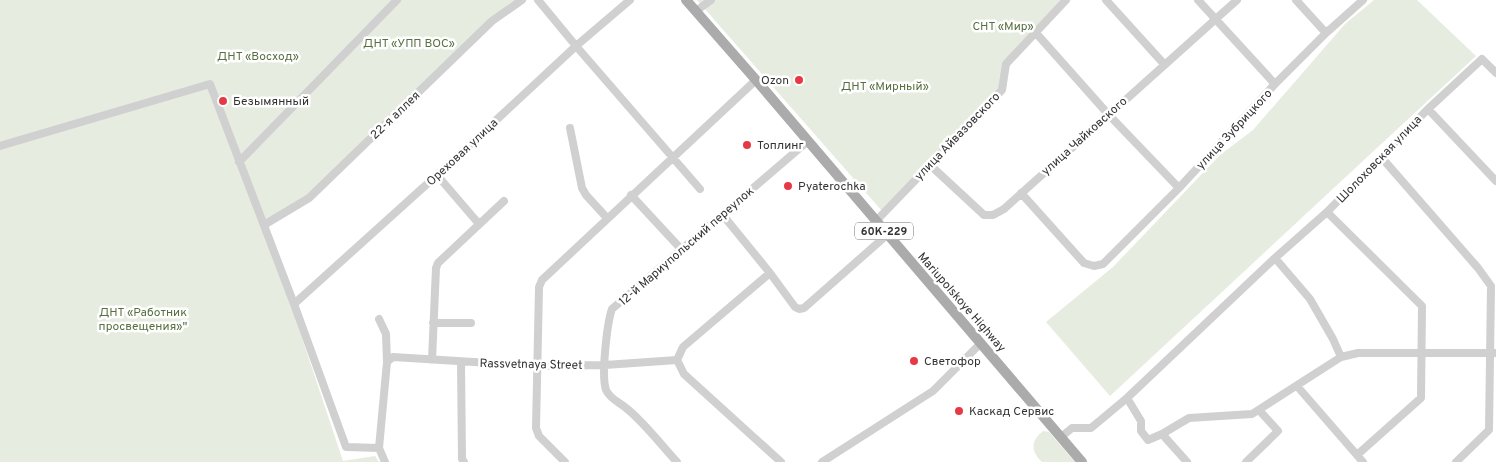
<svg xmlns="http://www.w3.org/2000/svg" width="1496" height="462" font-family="Overpass,sans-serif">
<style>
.green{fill:#e6ecdf}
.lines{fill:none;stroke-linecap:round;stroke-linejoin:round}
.minor{stroke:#d0d0d0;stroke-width:8}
.major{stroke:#ababab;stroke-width:10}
.poi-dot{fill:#e63946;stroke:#fff;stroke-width:2}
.labels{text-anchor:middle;stroke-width:5;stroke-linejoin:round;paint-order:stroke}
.shield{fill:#fff;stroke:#707070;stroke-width:1}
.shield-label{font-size:11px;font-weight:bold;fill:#333}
.park-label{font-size:12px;fill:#56703f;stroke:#fff}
.poi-label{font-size:12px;fill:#333;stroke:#fff;text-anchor:start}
.street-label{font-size:12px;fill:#333;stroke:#fff}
</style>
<rect width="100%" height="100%" fill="#fff"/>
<!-- green -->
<path class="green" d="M0,0H520L492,21L309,198L262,228L290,302L343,461L375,456L379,462H0Z
M697,0H1064L1005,64L1001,89L882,211Z
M1374,0H1417L1476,56L1110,396L1046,322L1113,267L1220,155L1253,130L1345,24Z
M1043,431L1049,432L1075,462H1042C1031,452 1030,441 1043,431Z"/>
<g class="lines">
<!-- minor -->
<path class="minor" d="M538,0L576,46L700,189
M1106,0L1164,64
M1198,0L1275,84
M1296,0L1326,33
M696,11L711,0
M1036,33L1108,114L1179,188
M1428,109L1496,181
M570,128L582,188L586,195L607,218
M0,146L210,84L294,304L346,447L379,448
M1382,158L1478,268L1491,286L1489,430L1456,462
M239,162L397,0
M930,165L984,215H993L1004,209L1237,0
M437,175L479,224
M1021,193L1084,263L1094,266L1103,264L1179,188L1275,84L1326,33L1363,0
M631,195L681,249
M1327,212L1422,306L1421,398L1357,455
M722,214L770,273L795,307L799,309L804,308L888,234
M876,221L1002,90L1006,64L1066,0
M264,225L309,198L492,21L522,0
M1275,258L1310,299L1333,339L1341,357
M770,273L683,347L677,360L684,374L781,462
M294,304L437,175L576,46L630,0
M379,319L386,334L387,362L379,448L385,462
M433,323H471
M432,360L436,268L438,263L504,201
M387,362L393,357L537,366L605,365L677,360
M461,362L462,459L464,462
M1297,386L1363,462
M1127,398L1141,421V431L1148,440L1162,434L1189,418L1252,414L1341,357L1358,353H1496
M1162,434L1187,462
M1061,437L1072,428H1091L1127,398L1275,258L1327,212L1428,109L1482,59L1496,73
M565,462L539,436L536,428L539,287L542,280L756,80
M677,462C662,446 643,421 626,408C619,402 610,399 606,390C601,376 607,323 612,309L808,141
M822,462L933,391L981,343
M1246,462L1278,431L1259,410"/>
<!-- major -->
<path class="major" d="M686,0L756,80L1082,462"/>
</g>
<!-- markers -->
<g class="poi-dot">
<circle cx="799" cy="80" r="5"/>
<circle cx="223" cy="101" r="5"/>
<circle cx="747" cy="145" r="5"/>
<circle cx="788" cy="186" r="5"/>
<circle cx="914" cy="361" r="5"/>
<circle cx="959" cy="411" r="5"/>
</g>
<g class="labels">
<!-- shield labels -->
<rect class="shield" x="855" y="222.5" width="58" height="17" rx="4"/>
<g class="shield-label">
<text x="884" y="235">60К-229</text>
</g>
<!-- park labels -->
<g class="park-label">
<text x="1003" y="30">СНТ «Мир»</text>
<text x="409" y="47">ДНТ «УПП ВОС»</text>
<text x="258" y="60">ДНТ «Восход»</text>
<text x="885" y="90">ДНТ «Мирный»</text>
<text x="143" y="316">ДНТ «Работник<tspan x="143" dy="14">просвещения»"</tspan></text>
</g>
<!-- poi labels -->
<g class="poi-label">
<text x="789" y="84" text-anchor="end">Ozon</text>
<text x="233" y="105">Безымянный</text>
<text x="757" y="149">Топлинг</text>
<text x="798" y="190">Pyaterochka</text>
<text x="924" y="365">Светофор</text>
<text x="969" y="415">Каскад Сервис</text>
</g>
<!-- street labels -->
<g class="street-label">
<text transform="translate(395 115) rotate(-44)" y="4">22-я аллея</text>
<text transform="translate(1234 129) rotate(-47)" y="4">улица Зубрицкого</text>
<text transform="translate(957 136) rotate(-46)" y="4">улица Айвазовского</text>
<text transform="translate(1084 136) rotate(-42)" y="4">улица Чайковского</text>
<text transform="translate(462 152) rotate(-43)" y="4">Ореховая улица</text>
<text transform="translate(1379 159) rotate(-46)" y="4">Шолоховская улица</text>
<text transform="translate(686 246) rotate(-41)" y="4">12-й Мариупольский переулок</text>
<text transform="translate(962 302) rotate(49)" y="4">Mariupolskoye Highway</text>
<text transform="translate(531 364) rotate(1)" y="4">Rassvetnaya Street</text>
</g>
</g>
</svg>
